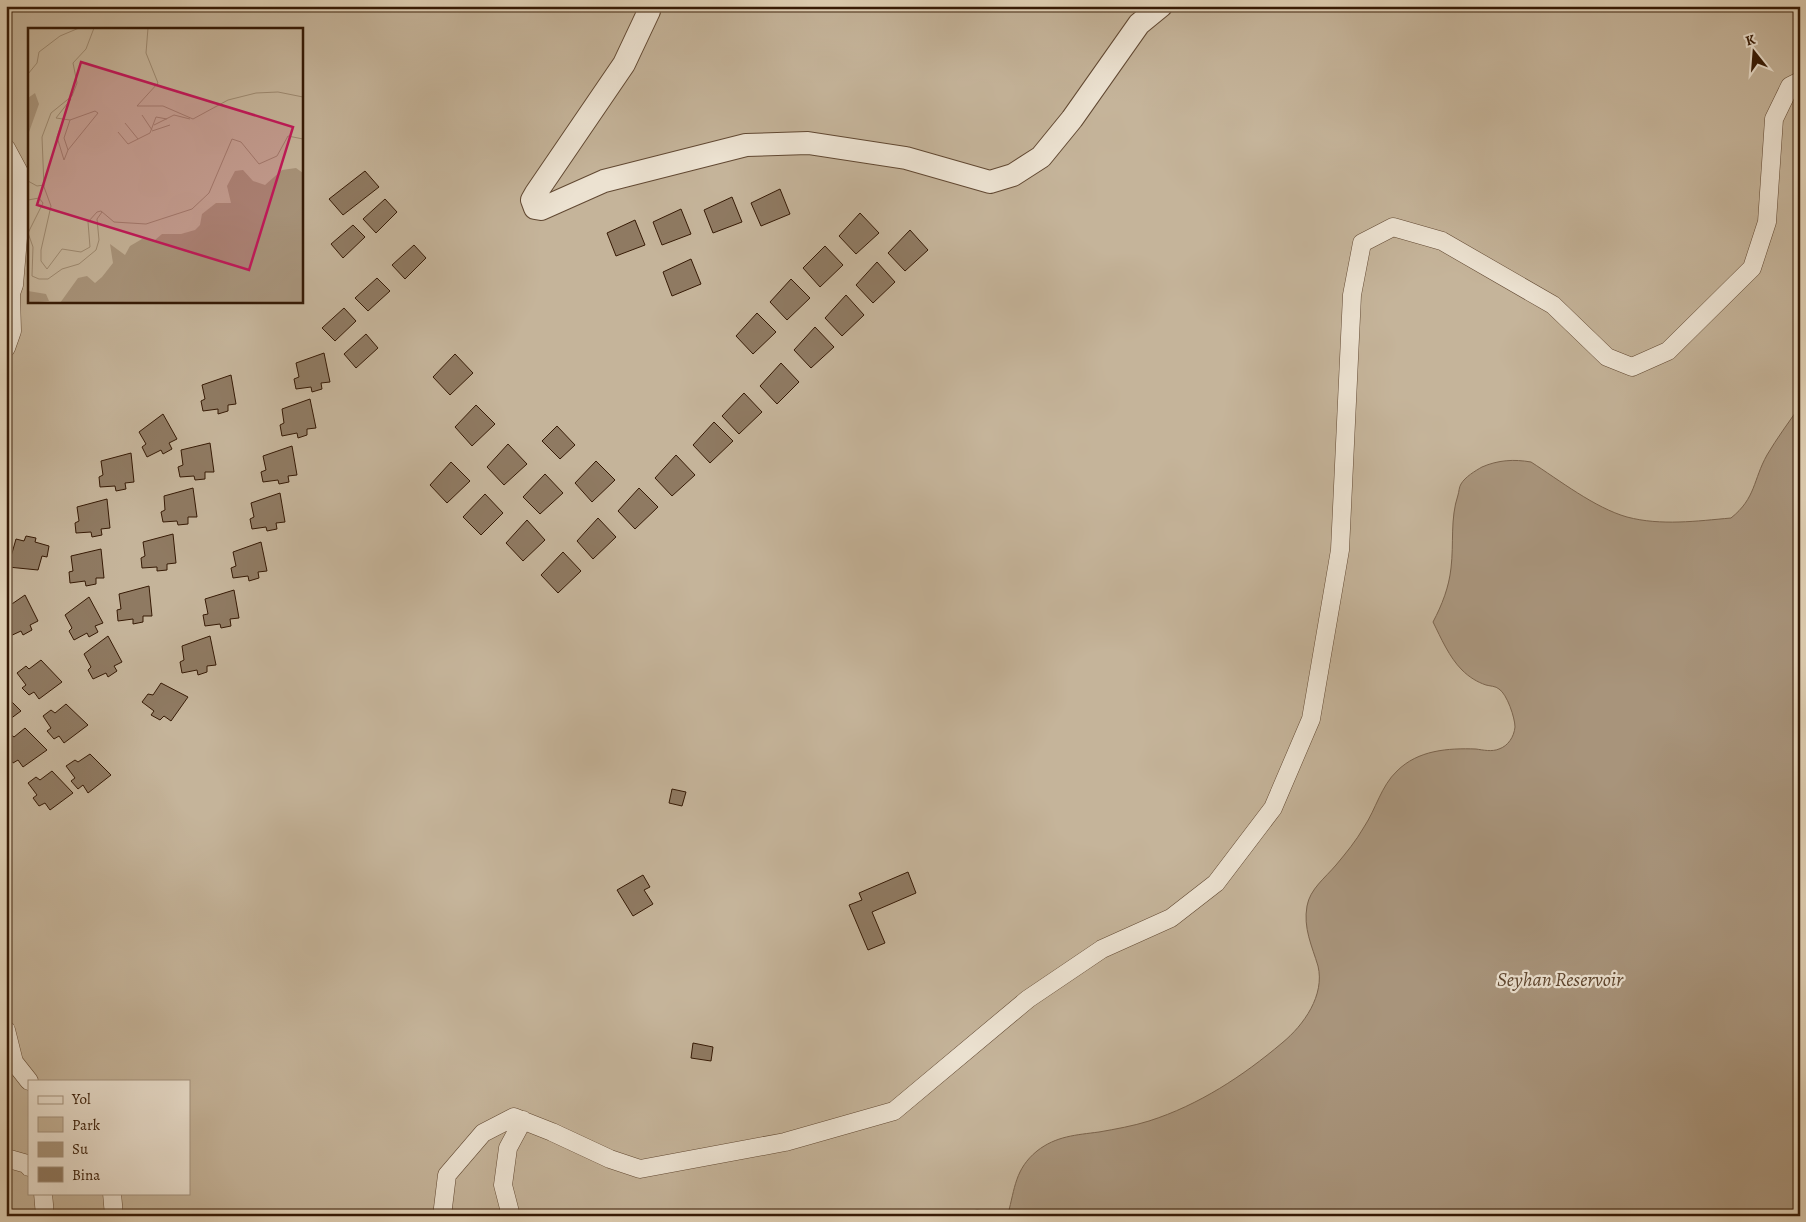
<svg xmlns="http://www.w3.org/2000/svg" width="1806" height="1222" font-family="Alegreya,serif">
<style>
.green{fill:#c5b49a;stroke:#7e6750;fill-rule:evenodd}
.water{fill:#a8947b;stroke:#7a634c}
.building{fill:#8f7a62;stroke:#361a05}
.lines{fill:none;stroke-linecap:round;stroke-linejoin:round}
.minor-casing{stroke:#614832;stroke-width:19}
.tertiary-casing{stroke:#614832;stroke-width:24}
.minor{stroke:#ece2d1;stroke-width:18}
.tertiary{stroke:#ece2d1;stroke-width:22}
.labels{text-anchor:middle;stroke-width:4.5;stroke-linejoin:round;paint-order:stroke}
.water-label{font-size:20px;font-style:italic;fill:#5e452e;stroke:#ece2d1}
.inset-road{fill:none;stroke:#9d8970;stroke-width:1}
.view{fill:#c2185b;fill-opacity:0.15;stroke:#c2185b;stroke-width:2.5}
.inset-edge{fill:none;stroke:#361a05;stroke-width:2.5}
</style>
<rect width="100%" height="100%" fill="#e2d3b8"/>
<filter id="stains"><feTurbulence type="fractalNoise" baseFrequency=".004" numOctaves="4"/><feColorMatrix values="0 0 0 0 .2 0 0 0 0 .09 0 0 0 0 .02 0 0 0 .5 -.17"/></filter>
<radialGradient id="worn" r=".72"><stop offset=".6" stop-color="#630" stop-opacity="0"/><stop offset="1" stop-color="#630" stop-opacity=".3"/></radialGradient>
<!-- green -->
<path class="green" d="M6,6H1800V1216H6ZM29,29H301V301H29ZM29,1081H189V1193H29Z"/>
<!-- water -->
<path class="water" d="M1800,406V1216H944L977,1210L1008,1214C1015,1188 1015,1169 1037,1151C1056,1136 1076,1135 1099,1132C1116,1129 1133,1126 1149,1121C1199,1105 1243,1076 1282,1043C1304,1025 1325,995 1318,966C1312,946 1303,928 1307,906C1310,889 1325,878 1336,865C1346,853 1356,841 1364,827C1376,809 1381,786 1397,771C1418,750 1448,748 1476,749C1483,750 1492,752 1499,749C1508,746 1514,737 1515,727C1515,718 1507,694 1499,689C1496,686 1489,686 1486,685C1477,682 1469,677 1462,670C1449,657 1441,638 1433,622C1442,605 1449,587 1451,568C1454,543 1450,519 1458,495C1459,492 1459,487 1461,484C1465,477 1475,471 1482,467C1498,460 1514,459 1531,462C1559,480 1595,508 1627,517C1661,526 1697,521 1731,518C1756,498 1753,480 1767,455C1777,438 1789,422 1800,406Z"/>
<!-- building -->
<path class="building" d="M365,171L379,187L343,215L329,199Z
M780,189L790,214L761,226L751,203Z
M732,197L742,222L713,233L704,210Z
M385,199L397,212L376,233L363,219Z
M681,209L691,234L662,245L653,222Z
M860,213L879,233L856,254L839,236Z
M635,220L645,245L616,256L607,233Z
M353,225L365,237L343,258L331,244Z
M910,230L928,250L905,271L888,253Z
M414,245L426,258L405,279L392,265Z
M825,246L843,265L820,287L803,268Z
M691,259L701,284L672,296L663,272Z
M877,262L895,282L873,303L856,285Z
M377,278L390,291L368,311L355,298Z
M791,279L810,298L787,320L770,302Z
M846,295L864,315L842,336L825,318Z
M344,308L356,321L335,341L322,328Z
M757,313L776,332L753,354L736,336Z
M815,327L834,347L811,368L794,350Z
M366,334L378,348L356,368L344,354Z
M324,353L330,382L321,383L322,389L312,392L311,387L296,389L294,379L299,377L296,363Z
M455,354L473,373L450,395L433,377Z
M781,363L799,382L777,404L760,386Z
M231,375L236,404L228,405V411L218,414V409L203,411L201,401L205,399L202,385Z
M744,393L762,412L739,434L722,416Z
M310,399L316,428L307,429V435L298,438L297,433L282,436L280,425L284,423L282,409Z
M476,405L495,424L472,446L455,427Z
M163,414L177,439L169,443L172,449L163,454L161,450L147,457L142,447L146,444L139,432Z
M714,422L733,441L710,463L693,445Z
M557,426L575,445L560,459L542,441Z
M210,443L214,472H205V479L195,480L194,476L180,477L178,467L183,465L181,450Z
M508,444L527,464L504,485L487,467Z
M292,446L297,475L288,476L289,482L279,484L278,480L263,482L261,472L266,470L263,456Z
M131,453L134,482L125,483L126,489L116,491L115,486L100,487L99,477L103,475L101,461Z
M676,455L695,475L672,496L655,478Z
M596,461L615,480L592,502L575,483Z
M451,462L470,481L447,503L430,485Z
M545,474L563,493L540,514L523,497Z
M193,488L197,517H188V524L178,525L177,521L163,522L161,512L165,510L164,496Z
M639,488L658,507L635,529L618,511Z
M280,493L285,522L276,523L277,529L267,531L266,527L252,529L250,519L254,517L251,503Z
M485,494L503,513L481,535L463,517Z
M107,499L110,528L101,529L102,535L92,537L91,532L76,533L75,523L79,521L77,507Z
M598,518L616,537L593,559L577,541Z
M527,520L545,540L523,561L506,543Z
M173,534L176,563L167,564V570L157,571V567L142,568L141,558L145,556L143,542Z
M26,536L36,538L35,542L49,546L47,557L42,556L38,570L8,567L16,539L24,541Z
M261,542L267,571L258,572L259,578L249,581L248,576L233,578L231,568L236,566L233,552Z
M101,549L104,578H96V584L86,586L85,581L70,583L69,572L73,571L71,556Z
M563,552L581,571L558,593L541,575Z
M149,586L152,616H143V622L133,624V619L118,621L117,610L121,609L119,594Z
M234,590L239,618L230,619L231,626L221,628L220,624L205,626L203,615L208,614L205,599Z
M25,595L38,621L30,625L32,630L23,635L21,631L8,637L6,634V608Z
M89,597L103,623L95,626L98,632L89,637L87,633L74,640L69,631L72,628L65,615Z
M108,636L122,662L114,666L117,671L108,677L106,673L93,679L88,670L91,667L84,654Z
M210,636L216,665L207,666V672L198,675L197,670L182,673L180,662L184,660L182,646Z
M41,660L62,682L39,699L34,692L29,695L22,688L26,685L17,673L26,666L29,669Z
M161,683L188,697L171,721L164,716L160,720L151,715L154,711L142,702L148,694L153,695Z
M6,696L21,711L6,722Z
M66,704L88,725L64,743L59,736L54,739L47,731L51,728L43,716L51,710L55,713Z
M25,728L47,750L23,767L18,760L13,763L7,755L10,752L6,747V737L10,734L14,737Z
M90,754L111,775L88,793L83,785L78,789L71,781L75,778L66,766L75,760L78,762Z
M52,771L73,793L50,810L45,803L39,806L33,798L37,795L28,783L36,777L40,780Z
M672,789L686,792L682,806L669,803Z
M908,872L916,893L872,912L885,943L868,950L849,905L862,900L859,893Z
M643,875L650,887L644,890L653,904L633,916L617,890Z
M693,1043L713,1047L711,1061L691,1058Z"/>
<g class="lines">
<!-- minor casing -->
<g class="minor-casing">
<path id="minor" d="M6,148L20,174V215L14,285L6,307
M6,348L12,331L11,295
M6,1030L14,1062L29,1081
M6,1158L27,1164L29,1167
M43,1193L45,1216
M112,1193L114,1216
M442,1216L447,1175L483,1133L514,1117L552,1132L610,1159L640,1169L785,1142L894,1111L1028,999L1102,949L1171,918L1216,883L1273,808L1311,719L1340,550L1352,295L1362,243L1393,227L1442,241L1553,305L1607,357L1632,367L1668,351L1752,268L1767,222L1774,119L1790,86L1800,81
M511,1216L503,1185L508,1148L523,1120"/>
</g>
<!-- tertiary casing -->
<g class="tertiary-casing">
<path id="tertiary" d="M649,6V11L624,64L536,193L532,200L535,208L541,209L604,181L746,145L808,143L906,158L990,182L1013,175L1041,157L1072,119L1139,24L1161,6"/>
</g>
<!-- minor -->
<use href="#minor" class="minor"/>
<!-- tertiary -->
<use href="#tertiary" class="tertiary"/>
</g>
<g class="labels">
<!-- water labels -->
<g class="water-label">
<text x="1560" y="986">Seyhan Reservoir</text>
</g>
</g>
<!-- overview -->
<g transform="translate(28 28)">
<rect width="275" height="275" fill="#e2d3b8"/>
<path d="M0,0H275V275H0Z" fill="#c5b49a"/>
<path d="M7,65L11,76L0,107V70ZM268,140L275,145V275H32L50,250L59,248L67,255L74,249L85,235L82,216L97,227L102,218L114,211L127,212L134,206H153L167,202L172,197L174,186L188,175H203L199,158L207,143L215,142L225,153L237,157L254,142ZM0,263L18,266L21,273L0,275Z" fill="#a8947b"/>
<path class="inset-road" d="M66,0L58,21L45,35L49,55L44,68L23,85L14,109L16,159L23,178L13,222V233L19,241L34,221L53,224L62,219L60,194L69,184L73,183L86,194L118,196L164,181L181,165L204,111L213,114L231,136L249,128L260,108L275,111M120,0L118,25L130,55L109,78H135L165,91L200,72L228,65L250,64L275,69M0,46L9,35L11,24L32,8L51,0M114,87L124,102M35,92L29,109L36,132L40,122L36,110L42,92L67,83L70,85L40,122M42,92L28,90L43,71M97,95L110,111M126,97L146,87L162,91M124,103L142,97M90,104L100,116L122,105L128,89L139,91M0,153L9,158L16,157M0,172L11,170L15,175L0,205L5,219L4,248L11,251H20L34,241L51,236L68,222L71,212L69,191L74,184"/>
<path class="view" d="M53,34L265,99L221,242L9,177Z"/>
<rect width="275" height="275" class="inset-edge"/>
</g>
<!-- margin -->
<rect width="1806" height="1222" fill="none" stroke="#e2d3b8" stroke-width="25"/>
<rect x="8" y="8" width="1791" height="1207" fill="none" stroke="#361a05" stroke-width="2.5"/>
<rect x="12" y="12" width="1781" height="1197" fill="none" stroke="#361a05"/>
<!-- legend -->
<rect x="28" y="1080" width="162" height="115" fill="#ece2d1" stroke="#a3927f"/>
<rect x="38" y="1096" width="25" height="8" fill="#ece2d1" stroke="#a3927f"/>
<text x="72" y="1104" font-size="15" fill="#361a05">Yol</text>
<rect x="38" y="1117" width="25" height="15" fill="#c5b49a" stroke="#a3927f"/>
<text x="72" y="1130" font-size="15" fill="#361a05">Park</text>
<rect x="38" y="1142" width="25" height="15" fill="#a8947b" stroke="#a3927f"/>
<text x="72" y="1154" font-size="15" fill="#361a05">Su</text>
<rect x="38" y="1167" width="25" height="15" fill="#8f7a62" stroke="#a3927f"/>
<text x="72" y="1180" font-size="15" fill="#361a05">Bina</text>
<!-- north arrow -->
<g transform="translate(1754 52) rotate(343)" stroke="#ece2d1" stroke-width="4" paint-order="stroke">
<path d="M0-4L9 19L0 12L-9 19Z" fill="#361a05"/>
<text y="-8" font-size="14" font-weight="bold" text-anchor="middle" fill="#361a05">K</text>
</g>
<rect width="100%" height="100%" filter="url(#stains)"/>
<rect width="100%" height="100%" fill="url(#worn)"/>
</svg>
